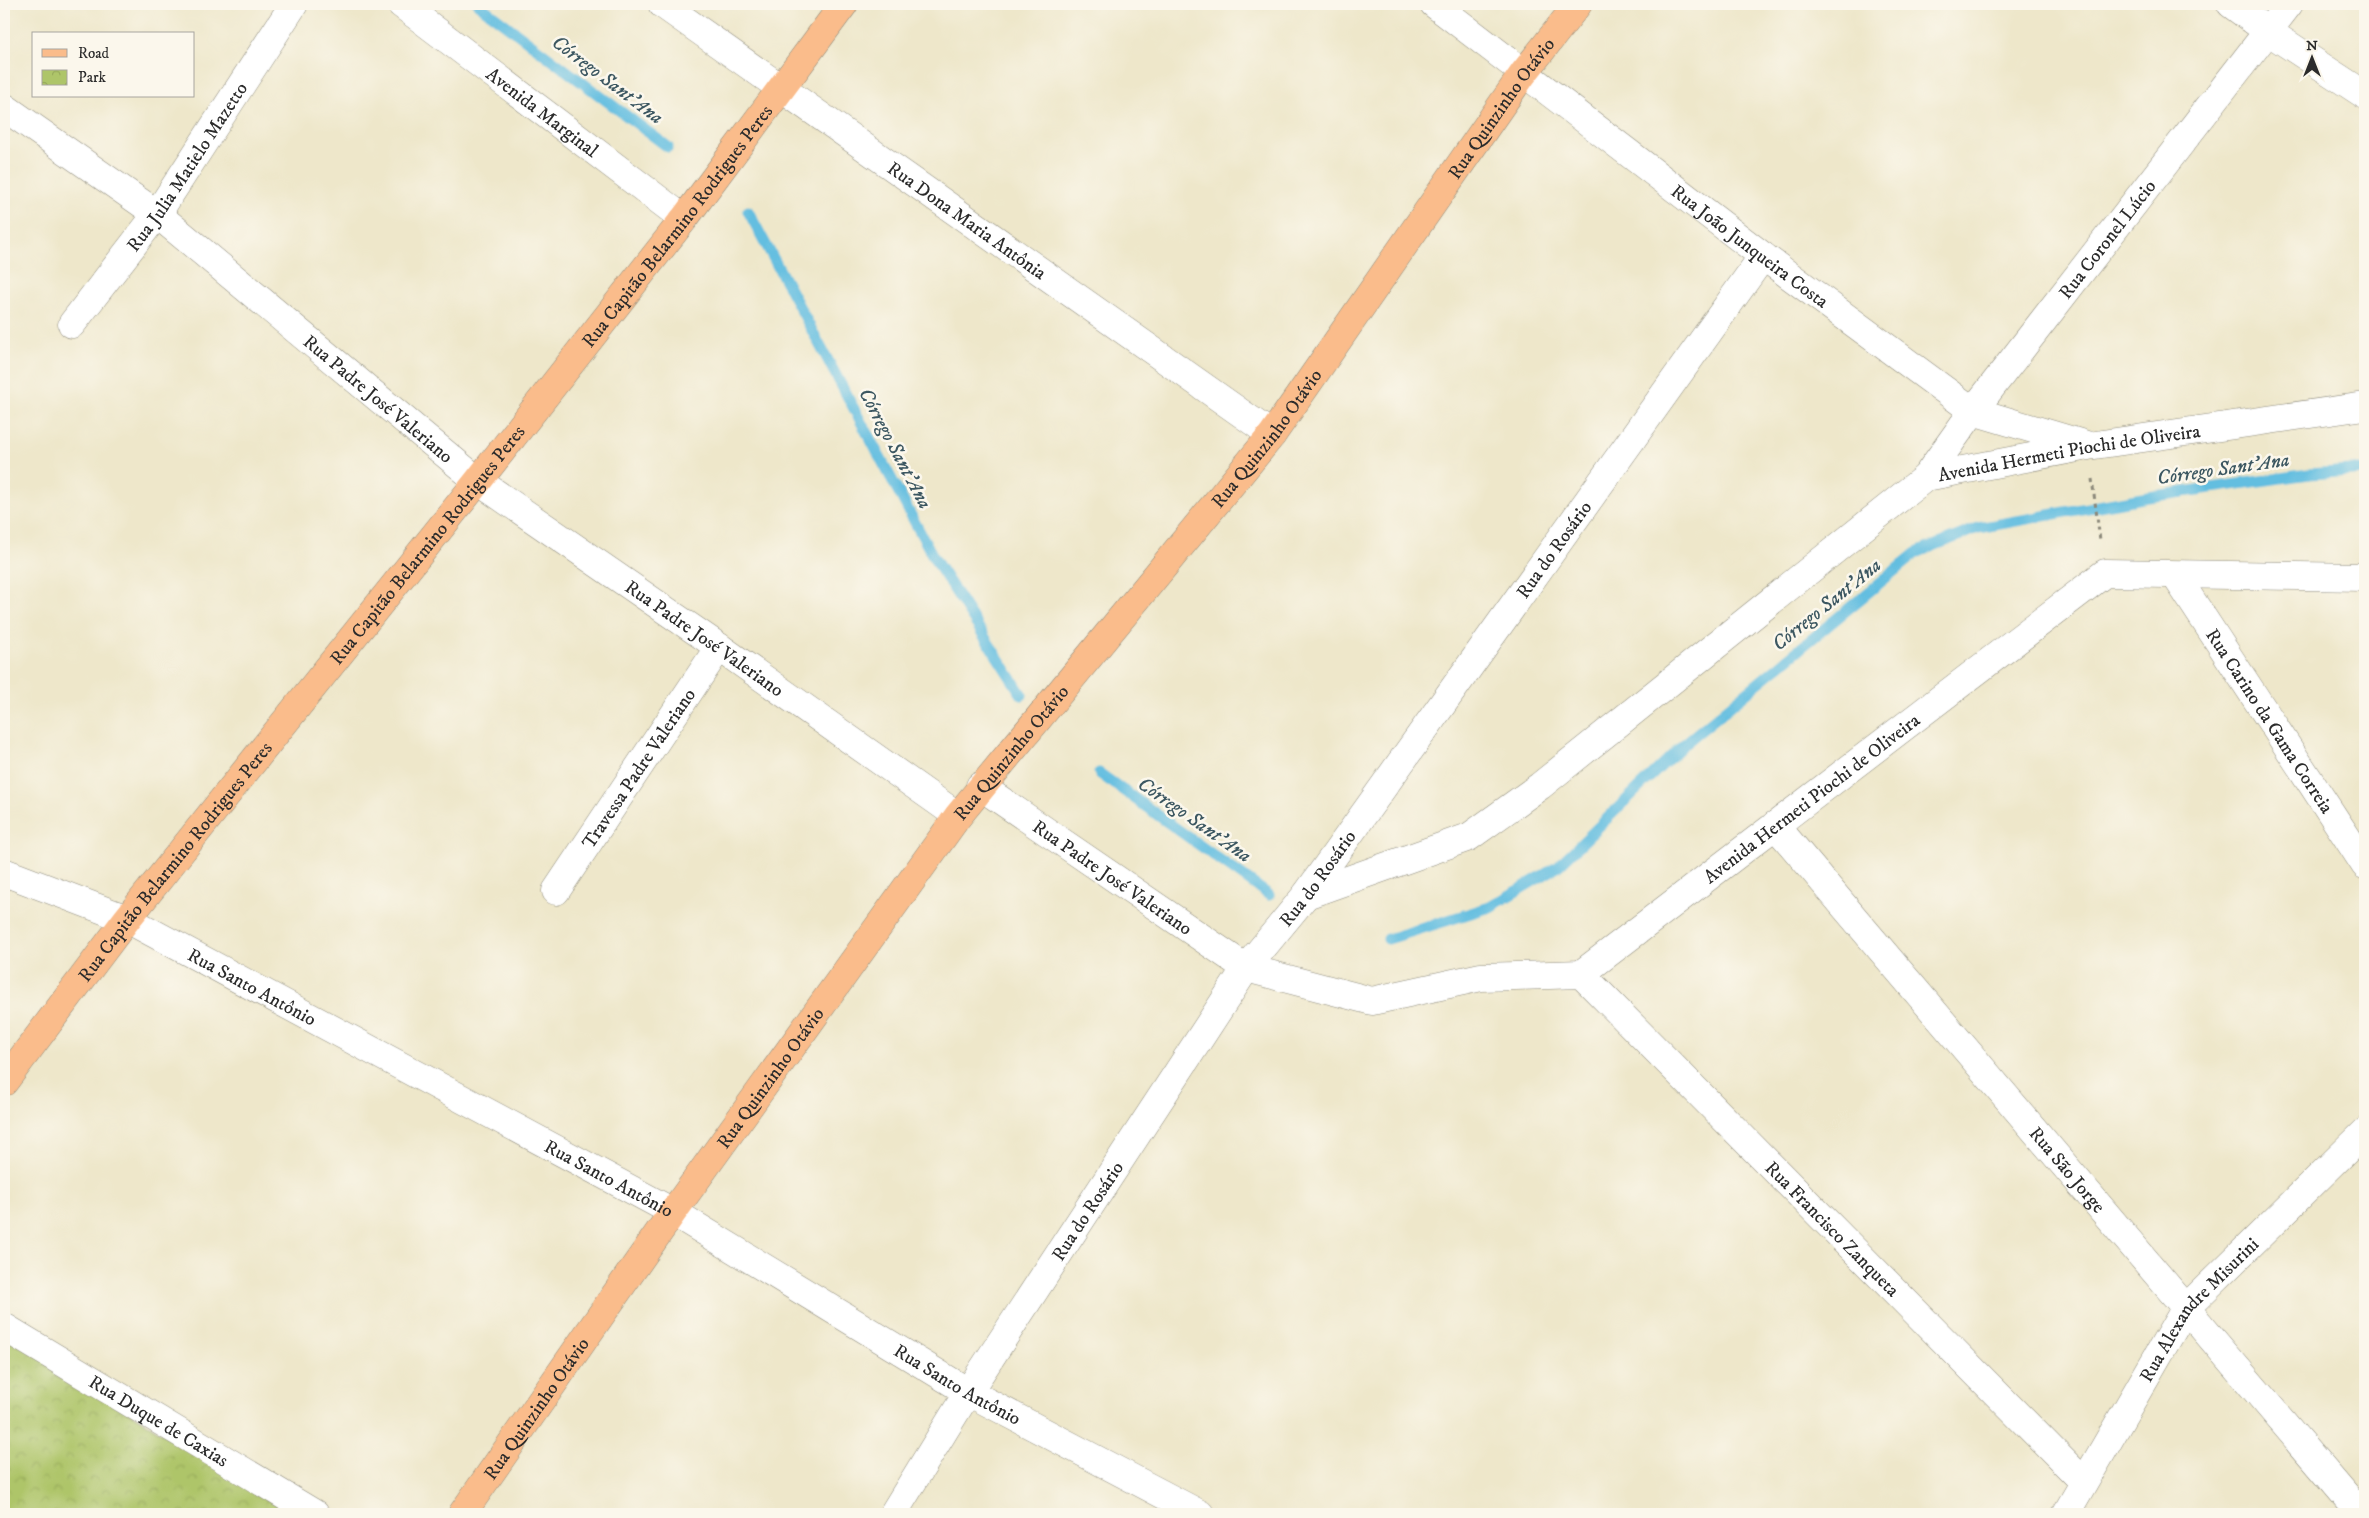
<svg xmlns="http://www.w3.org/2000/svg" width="2369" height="1518" font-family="'IM FELL DW Pica',serif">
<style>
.park{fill:url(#park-crowns);stroke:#6c784a}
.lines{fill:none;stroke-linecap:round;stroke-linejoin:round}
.stream{stroke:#63bee0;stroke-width:11}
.minor-casing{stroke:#8c897a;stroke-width:29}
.major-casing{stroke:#8c897a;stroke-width:29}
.path{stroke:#8c897a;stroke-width:3;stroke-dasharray:4 4;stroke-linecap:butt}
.minor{stroke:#fff;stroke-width:28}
.major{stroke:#fabc8b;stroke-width:28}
.labels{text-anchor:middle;stroke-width:5;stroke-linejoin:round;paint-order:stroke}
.street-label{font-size:19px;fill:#2b2b2b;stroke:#fbf7ec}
.water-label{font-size:20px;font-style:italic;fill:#3c5761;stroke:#fbf7ec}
</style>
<defs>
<pattern id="park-crowns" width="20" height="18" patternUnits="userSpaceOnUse" patternTransform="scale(1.25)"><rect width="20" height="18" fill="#aec569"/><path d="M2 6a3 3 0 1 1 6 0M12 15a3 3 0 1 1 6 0" fill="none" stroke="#96a95b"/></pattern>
</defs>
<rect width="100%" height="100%" fill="#fbf7ec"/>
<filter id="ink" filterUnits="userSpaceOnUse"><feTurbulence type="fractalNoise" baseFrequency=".02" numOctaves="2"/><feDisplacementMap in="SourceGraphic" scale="10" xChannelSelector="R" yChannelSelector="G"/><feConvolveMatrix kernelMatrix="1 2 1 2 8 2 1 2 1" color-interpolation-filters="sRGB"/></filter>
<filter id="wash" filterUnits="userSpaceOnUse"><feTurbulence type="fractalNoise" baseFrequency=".0096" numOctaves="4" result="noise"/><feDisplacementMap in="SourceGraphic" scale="20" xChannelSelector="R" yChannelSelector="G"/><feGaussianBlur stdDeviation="1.12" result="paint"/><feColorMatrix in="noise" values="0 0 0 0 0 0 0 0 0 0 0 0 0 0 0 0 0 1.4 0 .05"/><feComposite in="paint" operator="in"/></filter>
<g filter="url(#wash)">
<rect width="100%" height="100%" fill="#eee7ca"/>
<!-- park -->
<path class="park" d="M4,1334L291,1514H4Z"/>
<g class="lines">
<!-- stream -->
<path class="stream" d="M478,4L668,147
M748,211L935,560L1022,695
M1099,773L1269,895
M1388,939L1490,907L1557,867L1683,745L1916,553L1978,528L2148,497L2309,474L2365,470"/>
</g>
</g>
<g filter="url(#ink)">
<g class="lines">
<!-- minor casing -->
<g class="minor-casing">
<g id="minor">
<path id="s1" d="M401,4L684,219"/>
<path id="s2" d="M662,4L1272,435"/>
<path id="s3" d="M1434,4L1763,256L1973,411L2083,444"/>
<path d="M2231,4L2269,32L2365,95"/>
<path id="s4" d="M4,107L157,214L478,481L719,647L958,816"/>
<path id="s5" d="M72,324L157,214L294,4"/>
<path id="s6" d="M1926,477L1973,411L2289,4"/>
<path id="s7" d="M2175,575L2365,865"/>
<path id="s8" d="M980,786L1246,968L1372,1001L1481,977L1581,974L2105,573L2365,577"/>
<path id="s9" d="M1775,825L2361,1514"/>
<path id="s10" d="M4,872L127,919L673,1212L968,1392L1200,1514"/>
<path id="s11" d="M556,891L719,647"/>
<path id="s12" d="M1306,895L1469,837L1540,786L1926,477L2088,446L2365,406"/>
<path id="s13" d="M1581,974L2084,1482"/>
<path id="s14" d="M4,1327L315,1514"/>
<path id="s15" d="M893,1514L968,1392L1246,968L1306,895L1763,256"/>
<path id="s16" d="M2066,1514L2185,1309L2365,1132"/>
</g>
</g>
<!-- major casing -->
<g class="major-casing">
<g id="major">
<path id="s17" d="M4,1082L127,919L478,481L684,219L844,4"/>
<path id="s18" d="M462,1514L673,1212L958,816L1272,435L1523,74L1578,4"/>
</g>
</g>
<!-- path -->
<path class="path" d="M2092,479L2100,540"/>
<!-- minor -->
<use href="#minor" class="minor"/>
<!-- major -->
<use href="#major" class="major"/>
</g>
</g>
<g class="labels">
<!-- street labels -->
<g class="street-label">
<text dy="7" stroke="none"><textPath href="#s18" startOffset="1749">Rua Quinzinho Otávio</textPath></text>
<text dy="7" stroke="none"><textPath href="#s1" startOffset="178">Avenida Marginal</textPath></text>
<text dy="7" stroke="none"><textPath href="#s5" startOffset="195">Rua Julia Matielo Mazetto</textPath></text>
<text dy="7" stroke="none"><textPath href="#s2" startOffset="374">Rua Dona Maria Antônia</textPath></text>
<text dy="7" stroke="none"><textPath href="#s17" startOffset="1089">Rua Capitão Belarmino Rodrigues Peres</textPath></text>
<text dy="7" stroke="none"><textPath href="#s6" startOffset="299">Rua Coronel Lúcio</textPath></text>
<text dy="7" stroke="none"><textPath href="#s3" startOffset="398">Rua João Junqueira Costa</textPath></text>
<text dy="7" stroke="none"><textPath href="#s4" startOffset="475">Rua Padre José Valeriano</textPath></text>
<text dy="7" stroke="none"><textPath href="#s18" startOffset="1344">Rua Quinzinho Otávio</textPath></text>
<text dy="7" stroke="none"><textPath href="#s12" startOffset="900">Avenida Hermeti Piochi de Oliveira</textPath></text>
<text dy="7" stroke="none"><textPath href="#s17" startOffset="684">Rua Capitão Belarmino Rodrigues Peres</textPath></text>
<text dy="7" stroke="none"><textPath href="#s15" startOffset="1170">Rua do Rosário</textPath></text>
<text dy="7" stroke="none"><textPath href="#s4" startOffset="880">Rua Padre José Valeriano</textPath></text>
<text dy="7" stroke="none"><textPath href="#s7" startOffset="174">Rua Carino da Gama Correia</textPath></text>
<text dy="7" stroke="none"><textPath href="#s18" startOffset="939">Rua Quinzinho Otávio</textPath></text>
<text dy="7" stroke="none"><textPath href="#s11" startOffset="148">Travessa Padre Valeriano</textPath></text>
<text dy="7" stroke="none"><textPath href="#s8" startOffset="954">Avenida Hermeti Piochi de Oliveira</textPath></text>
<text dy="7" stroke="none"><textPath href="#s17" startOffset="279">Rua Capitão Belarmino Rodrigues Peres</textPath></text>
<text dy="7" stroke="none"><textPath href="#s8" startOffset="161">Rua Padre José Valeriano</textPath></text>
<text dy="7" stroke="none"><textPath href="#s15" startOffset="765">Rua do Rosário</textPath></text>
<text dy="7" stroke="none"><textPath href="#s10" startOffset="274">Rua Santo Antônio</textPath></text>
<text dy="7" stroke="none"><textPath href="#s18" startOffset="534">Rua Quinzinho Otávio</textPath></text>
<text dy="7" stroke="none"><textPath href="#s9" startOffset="452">Rua São Jorge</textPath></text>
<text dy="7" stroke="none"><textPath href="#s10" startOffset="679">Rua Santo Antônio</textPath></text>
<text dy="7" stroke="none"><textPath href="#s15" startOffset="360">Rua do Rosário</textPath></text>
<text dy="7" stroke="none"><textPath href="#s13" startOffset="358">Rua Francisco Zanqueta</textPath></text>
<text dy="7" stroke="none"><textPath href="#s16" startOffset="245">Rua Alexandre Misurini</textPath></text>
<text dy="7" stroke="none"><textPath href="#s10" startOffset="1084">Rua Santo Antônio</textPath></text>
<text dy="7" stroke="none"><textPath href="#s18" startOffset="129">Rua Quinzinho Otávio</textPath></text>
<text dy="7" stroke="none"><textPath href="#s14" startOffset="181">Rua Duque de Caxias</textPath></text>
</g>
<!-- water labels -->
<g class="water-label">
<text transform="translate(608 79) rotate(37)" y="7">Córrego Sant'Ana</text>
<text transform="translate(896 448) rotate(62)" y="7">Córrego Sant'Ana</text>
<text transform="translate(2223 468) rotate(-8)" y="7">Córrego Sant'Ana</text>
<text transform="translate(1826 604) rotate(-39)" y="7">Córrego Sant'Ana</text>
<text transform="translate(1195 819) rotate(35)" y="7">Córrego Sant'Ana</text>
</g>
</g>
<!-- margin -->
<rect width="2369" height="1518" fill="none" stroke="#fbf7ec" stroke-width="20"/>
<!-- legend -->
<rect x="32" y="32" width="162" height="65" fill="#fbf7ec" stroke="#a8a59f"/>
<rect x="42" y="49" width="25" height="8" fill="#fabc8b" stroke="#a8a59f"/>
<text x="78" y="58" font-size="15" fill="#2b2b2b">Road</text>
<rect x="42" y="70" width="25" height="15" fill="url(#park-crowns)" stroke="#a8a59f"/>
<text x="78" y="82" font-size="15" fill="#2b2b2b">Park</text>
<!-- north arrow -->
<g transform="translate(2312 58)" stroke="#fbf7ec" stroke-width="4" paint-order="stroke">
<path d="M0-4L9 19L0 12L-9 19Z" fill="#2b2b2b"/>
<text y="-8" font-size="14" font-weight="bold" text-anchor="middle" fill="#2b2b2b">N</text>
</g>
</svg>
